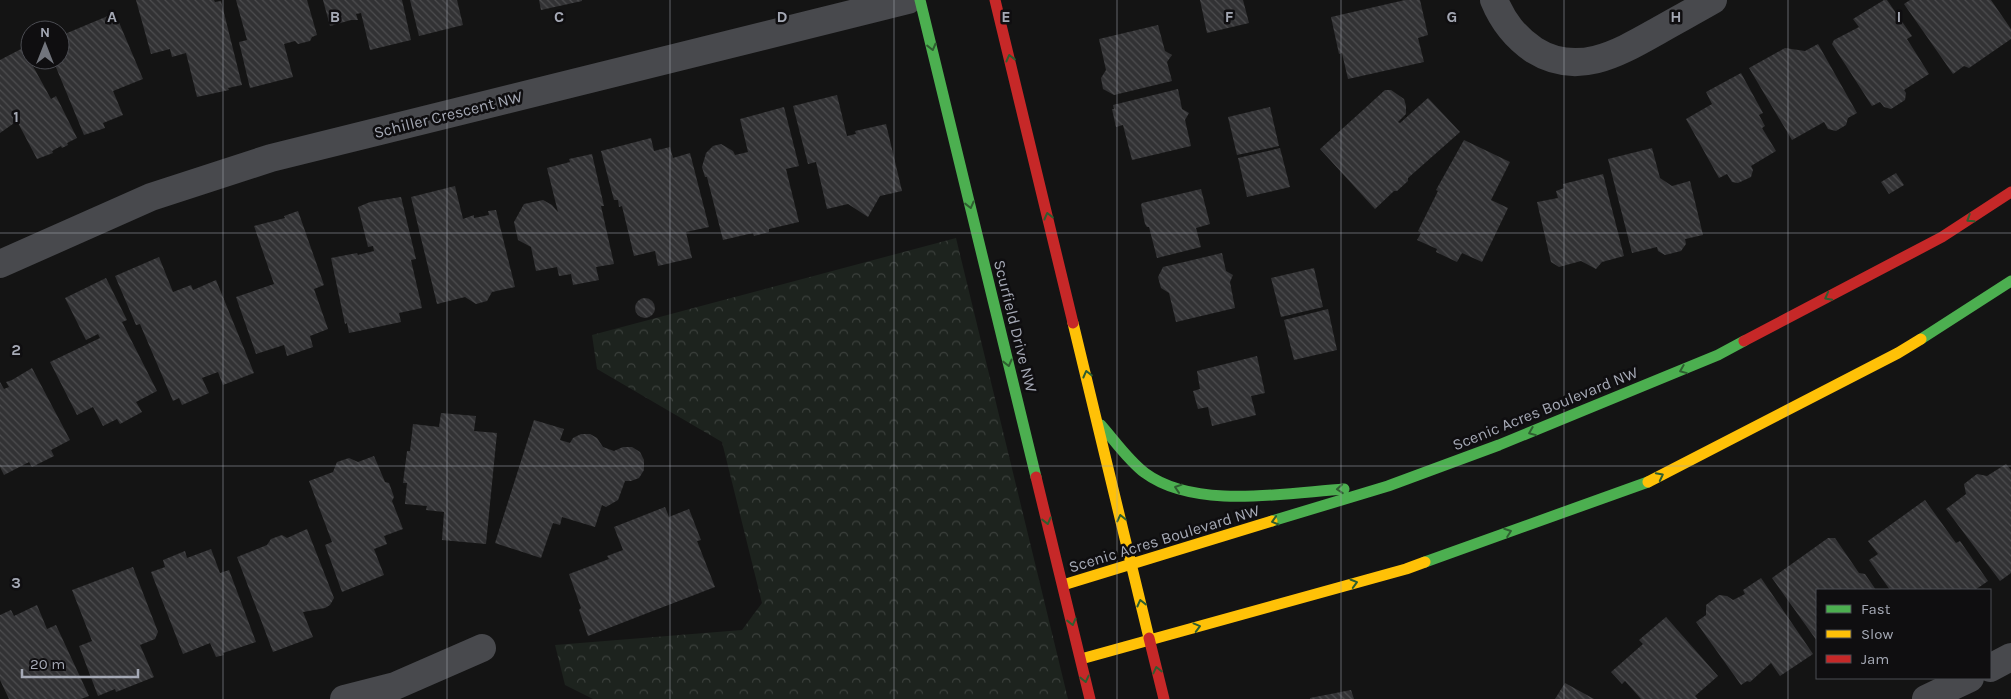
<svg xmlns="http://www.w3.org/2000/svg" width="2011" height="699" font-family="Karla,sans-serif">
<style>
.park{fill:url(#park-crowns)}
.building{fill:url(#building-back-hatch)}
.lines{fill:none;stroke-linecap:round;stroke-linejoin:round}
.street{stroke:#48494d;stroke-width:28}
.fast{stroke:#4caf50;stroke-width:11}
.slow{stroke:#ffc107;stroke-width:11}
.jam{stroke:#c62828;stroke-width:11}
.oneway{stroke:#2e5e30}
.grid{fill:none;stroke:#a5a9b5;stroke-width:1;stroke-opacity:0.55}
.labels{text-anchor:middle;stroke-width:5;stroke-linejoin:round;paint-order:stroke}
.street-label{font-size:16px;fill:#a5a9b5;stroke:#0f0e10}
.grid-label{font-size:16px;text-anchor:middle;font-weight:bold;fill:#a5a9b5;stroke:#0f0e10;stroke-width:5;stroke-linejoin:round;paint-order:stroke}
</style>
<defs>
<pattern id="park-crowns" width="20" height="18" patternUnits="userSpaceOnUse" patternTransform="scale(1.25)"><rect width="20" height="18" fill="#1d231e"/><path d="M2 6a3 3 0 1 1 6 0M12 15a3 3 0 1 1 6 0" fill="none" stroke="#3b403c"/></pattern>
<pattern id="building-back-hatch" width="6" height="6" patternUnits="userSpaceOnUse" patternTransform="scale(1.25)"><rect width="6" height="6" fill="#323234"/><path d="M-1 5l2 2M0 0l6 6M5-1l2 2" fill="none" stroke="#4d4d4f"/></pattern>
</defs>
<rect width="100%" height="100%" fill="#141414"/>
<!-- park -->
<path class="park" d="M956,238L1068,699H593L565,685L555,645L742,630L762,603L722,442L597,369L592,335Z"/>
<!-- building -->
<path class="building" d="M136,0H214L215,2L221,1L242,85L228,88L229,90L197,97L186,53L172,57L170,49L151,54Z
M236,0H307L317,35L312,37L310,41L298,44L295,41L284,44L293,77L250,88L239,42L247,40Z
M323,0H402L411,40L370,50L361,13L356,14L358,20H351L330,26Z
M410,0H457L463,25L419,36Z
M539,0H582V1L541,10Z
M1200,0H1243L1249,23L1207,33Z
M1405,0H1420L1428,35L1418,38L1424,62L1348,79L1342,53L1339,54L1331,17Z
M1884,0H1887L1912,36L1907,39L1929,74L1904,90L1906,93L1905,100L1891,109L1884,107L1880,102L1872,106L1832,44L1834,40L1859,27L1853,19Z
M1910,0H1991L2011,29V39L1969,68L1964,66L1953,74L1904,4Z
M115,13L143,79L113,91L123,115L103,123L105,128L84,135L53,60H60V36Z
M1158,25L1165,51L1172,55L1167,62L1172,81L1114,95L1103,89L1101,78L1106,70L1099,39Z
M1818,44L1857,113L1848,118L1846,125L1836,131L1828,129L1824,122L1792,140L1749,68L1785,48L1805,51Z
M23,48L51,99L56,96L77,138L67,143L68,145L62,148L61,146L52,151L53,153L37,159L17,121L0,133V60Z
M1741,73L1763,113L1759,115L1765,126L1762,128L1776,151L1751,166L1753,170L1751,177L1738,183L1732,182L1727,174L1719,178L1686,119L1712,104L1706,92Z
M1178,89L1182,109L1189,113L1185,120L1191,146L1132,160L1123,125L1116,127L1112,109H1114L1113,105Z
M1385,90H1391L1404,99L1406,106V114L1398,122L1400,123L1428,98L1460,132L1408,178V181L1397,191H1394L1375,209L1320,149Z
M837,95L847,136L856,134L855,131L886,124L902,191L880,196L868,217L848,204L827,209L816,162L808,164L793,106Z
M784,107L799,166L786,169L799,222L769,229V232L754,236L753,233L723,240L707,177H705L702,167L706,153L713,146L721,144L733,151L735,155L748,152L740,119Z
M1270,107L1279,146L1237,155L1228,117Z
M651,138L654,151L670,147L673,158L690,153L709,227L686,232L692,258L658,266L655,251L634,256L622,206L619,207L618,200H614L601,151Z
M1464,140L1510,162L1491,200L1508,208L1482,262L1462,253L1457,262L1436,252L1437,249L1417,240L1421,233L1418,231L1438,191L1436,190Z
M1280,148L1290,187L1247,197L1238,158Z
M1652,148L1660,178L1672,186L1690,181L1703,235L1685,239L1686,244L1681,251L1665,255L1658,251L1657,247L1632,253L1608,159Z
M592,154L604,206H601L614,264L596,267L599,280L573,285L571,274L559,276L557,267L536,271L531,247L518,240L514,222L524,204L543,200L552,205L558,212L547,168L570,162L569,159Z
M1896,173L1904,185L1889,194L1881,182Z
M1603,174L1624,256L1602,262L1596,269L1581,261L1559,267L1551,262L1537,202L1558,198L1556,191L1564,188L1563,184Z
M455,186L463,219L474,215V218L489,215L488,211L496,210L515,287L492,292L487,301L476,304L465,297L437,304L411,197Z
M1201,189L1210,224L1196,228L1201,247L1157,258L1149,227H1147L1145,224L1141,205L1142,203Z
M401,197L416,259L411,260L422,308L399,313L401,322L349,333L347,323L345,324L331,258L357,253L358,255L374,251L373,246L368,247L358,207L370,202Z
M298,211L324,285L314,289L328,329L310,336L313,347L287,356L284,345L256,354L236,297L274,284L254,226L285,218L284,216Z
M1222,253L1226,271L1233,275L1230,282L1235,308L1176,322L1169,293L1161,288L1158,277L1163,267Z
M159,257L173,292L191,285L193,290L216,280L254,373L223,385L218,372L202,378L209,393L182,405L179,398L173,401L140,324L136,325L115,276Z
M1314,268L1323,307L1281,317L1271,278Z
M106,278L127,320L122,322L157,391L136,402L142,412L120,424L117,419L103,426L93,407L77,415L50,362L100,338L98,334L86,340L65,298Z
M635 308a10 10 0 1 1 20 0a10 10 0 1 1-20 0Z
M1328,309L1337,350L1294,360L1284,320Z
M1257,356L1265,393L1251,396L1256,415L1212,426L1208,407L1198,409L1193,391L1200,389L1197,371Z
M32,368L70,440L51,450L54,456L32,467L29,462L4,475L0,467V382L4,389L9,387L6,382L12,380Z
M441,413L476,416L474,431L497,433L486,544L442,540L444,512L426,510L427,506L405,504L407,483H403L407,451H410L413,424L439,427Z
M534,420L564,429L560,440L570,443L573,438L581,434H590L597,438L603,447L614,451L623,447H632L640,452L644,460V470L639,478L631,481H625L618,500L606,507L602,505L595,527L562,517L560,525L553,523L541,558L495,543Z
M374,456L385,482L389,483L394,497L392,501L403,529L384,536L387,544L374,549L384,575L342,592L325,545L332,542L309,481L333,472L337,462L349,458L358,462Z
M2006,464L2011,470V573L2000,581L1946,509L1966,494L1964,484L1977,474L1987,476Z
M1925,500L1956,543L1960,541L1988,581L1975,590H1890L1869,560L1878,554L1868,541Z
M665,507L669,517L689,509L701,540L697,541L715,587L588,636L579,610L581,608L569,574L609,559L607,556L623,550L614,527Z
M307,529L334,598L330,605L325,608L303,612L313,637L273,652L237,557L267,545L271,539L282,535L287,538Z
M1828,538H1835L1859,573L1865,574L1876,590H1817V641L1772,578Z
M211,549L220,573L229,570L256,642L223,653L224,655L216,657L210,643L183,654L151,572L165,567L163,560L185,551L187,558Z
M133,567L158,632L155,639L140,645L154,677L116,692L115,689L98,696L79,646L92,641L72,590Z
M1761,578L1813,654L1780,676L1771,663L1750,682L1747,681L1741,685L1696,622L1706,615V605L1719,595L1727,596L1733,600L1745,594L1743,590Z
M37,605L47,629L56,625L89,696L81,699H9L0,680V615L11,610L14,616Z
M1666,617L1718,676L1695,696L1698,699H1641L1625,681L1622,684L1611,672L1643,644L1639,640Z
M1565,683L1594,699H1555Z
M1351,690L1354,699H1310V698Z"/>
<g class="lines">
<!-- street -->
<path class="street" d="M1494,0C1503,22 1515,37 1534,50C1577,77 1617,54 1656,32C1675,21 1694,11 1713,0
M0,264L151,197L271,158L908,0
M1990,668L2011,657
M344,699L395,686L482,648
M1926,699L1970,678"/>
<!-- fast -->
<path class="fast" d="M920,0L1036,477
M1921,339L2011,281
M1101,425C1115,441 1128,460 1145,473C1195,510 1286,493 1344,489
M1272,521L1388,486L1499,445L1718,355L1744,341
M1425,562L1648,482"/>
<!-- slow -->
<path class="slow" d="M1073,323L1149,638
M1648,482L1898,353L1921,339
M1063,585L1272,521
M1081,659L1406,569L1425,562"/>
<!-- jam -->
<path class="jam" d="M995,0L1073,323
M1744,341L1942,237L2011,192
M1036,477L1090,699
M1149,638L1164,699"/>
</g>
<!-- one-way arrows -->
<defs><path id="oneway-chevron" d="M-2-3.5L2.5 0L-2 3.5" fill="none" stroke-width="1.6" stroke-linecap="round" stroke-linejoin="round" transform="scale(1.25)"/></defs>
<g class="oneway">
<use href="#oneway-chevron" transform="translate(932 47) rotate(76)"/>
<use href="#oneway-chevron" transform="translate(1010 58) rotate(-104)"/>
<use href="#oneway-chevron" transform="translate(970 205) rotate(76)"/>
<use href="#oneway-chevron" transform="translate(1048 216) rotate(-104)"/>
<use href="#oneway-chevron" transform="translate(1970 219) rotate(147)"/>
<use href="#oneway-chevron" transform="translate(1828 297) rotate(152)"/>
<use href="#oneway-chevron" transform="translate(1008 363) rotate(76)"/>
<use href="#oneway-chevron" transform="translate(1683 370) rotate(158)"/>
<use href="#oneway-chevron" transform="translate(1087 374) rotate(-104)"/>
<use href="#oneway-chevron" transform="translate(1532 432) rotate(158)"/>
<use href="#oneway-chevron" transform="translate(1660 476) rotate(-27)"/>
<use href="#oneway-chevron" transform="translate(1178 488) rotate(-162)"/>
<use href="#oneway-chevron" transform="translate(1340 489) rotate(176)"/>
<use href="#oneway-chevron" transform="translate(1121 518) rotate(-103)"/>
<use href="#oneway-chevron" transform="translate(1047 521) rotate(76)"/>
<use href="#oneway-chevron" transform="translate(1275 521) rotate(163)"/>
<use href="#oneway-chevron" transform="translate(1508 532) rotate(-20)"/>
<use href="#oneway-chevron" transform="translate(1354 583) rotate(-16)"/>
<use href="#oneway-chevron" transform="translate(1141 603) rotate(-104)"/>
<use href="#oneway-chevron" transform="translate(1072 622) rotate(76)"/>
<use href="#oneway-chevron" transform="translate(1197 627) rotate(-15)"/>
<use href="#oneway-chevron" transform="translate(1157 670) rotate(-103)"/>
<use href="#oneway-chevron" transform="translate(1085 679) rotate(77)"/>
</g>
<!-- grid -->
<path class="grid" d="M223,0V699M447,0V699M670,0V699M894,0V699M1117,0V699M1341,0V699M1564,0V699M1788,0V699M0,233H2011M0,466H2011"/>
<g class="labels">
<!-- street labels -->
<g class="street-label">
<text transform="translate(448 114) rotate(-14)" y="6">Schiller Crescent NW</text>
<text transform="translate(1016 326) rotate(76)" y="6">Scurfield Drive NW</text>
<text transform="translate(1545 408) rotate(-22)" y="6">Scenic Acres Boulevard NW</text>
<text transform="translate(1164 538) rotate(-17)" y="6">Scenic Acres Boulevard NW</text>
</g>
</g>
<g class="grid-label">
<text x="112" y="22">A</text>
<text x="335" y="22">B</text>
<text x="559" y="22">C</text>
<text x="782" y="22">D</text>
<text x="1006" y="22">E</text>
<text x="1229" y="22">F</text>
<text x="1452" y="22">G</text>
<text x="1676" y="22">H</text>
<text x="1899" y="22">I</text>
<text x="16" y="122">1</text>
<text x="16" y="355">2</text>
<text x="16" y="588">3</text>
</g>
<!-- legend -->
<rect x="1816" y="589" width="175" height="90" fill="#0f0e10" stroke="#4b4c52"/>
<rect x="1826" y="605" width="25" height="8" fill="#4caf50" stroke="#4b4c52"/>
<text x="1861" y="614" font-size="15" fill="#a5a9b5">Fast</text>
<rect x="1826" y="630" width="25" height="8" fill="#ffc107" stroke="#4b4c52"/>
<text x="1861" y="639" font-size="15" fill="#a5a9b5">Slow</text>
<rect x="1826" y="655" width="25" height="8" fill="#c62828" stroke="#4b4c52"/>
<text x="1861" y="664" font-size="15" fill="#a5a9b5">Jam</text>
<!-- north arrow -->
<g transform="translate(45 45)"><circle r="24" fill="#0f0e10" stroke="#4b4c52"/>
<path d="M0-4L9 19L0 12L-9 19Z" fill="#72757d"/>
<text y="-8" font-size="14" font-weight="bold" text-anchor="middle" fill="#a5a9b5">N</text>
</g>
<!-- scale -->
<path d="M22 669v8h116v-8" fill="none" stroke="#a5a9b5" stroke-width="2.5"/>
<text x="30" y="669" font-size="15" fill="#a5a9b5" stroke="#0f0e10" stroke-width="4" paint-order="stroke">20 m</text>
</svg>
